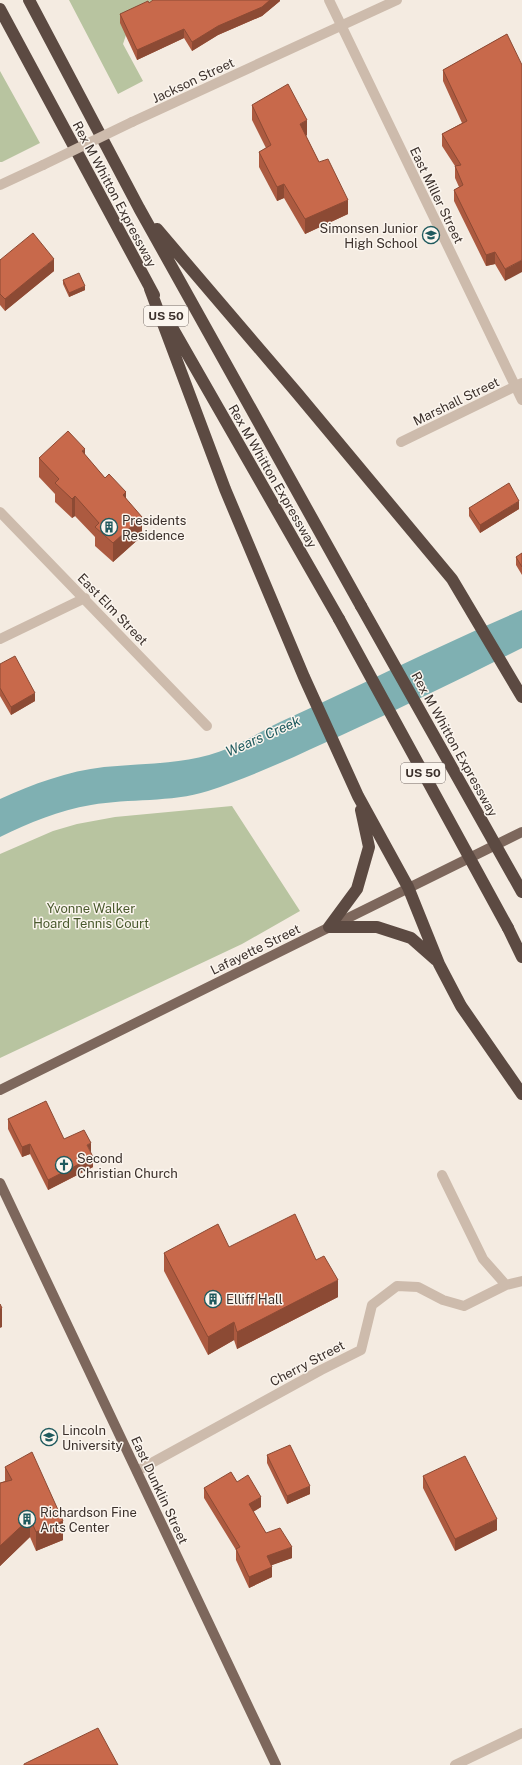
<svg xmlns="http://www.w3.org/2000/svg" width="522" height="1765" font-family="'Public Sans',sans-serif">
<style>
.green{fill:#b8c4a0}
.water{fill:#7fb0b2}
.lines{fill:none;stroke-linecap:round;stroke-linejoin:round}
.minor{stroke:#cdbbac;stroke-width:10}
.major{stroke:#7d675c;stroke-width:10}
.highway{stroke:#5c4a42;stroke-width:12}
.minor-bridge{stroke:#cdbbac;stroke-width:10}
.highway-bridge{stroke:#5c4a42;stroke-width:12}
.wall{fill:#ac5a40}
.shaded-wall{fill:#8c4a34}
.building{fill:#c8694b;stroke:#8c4a34}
.labels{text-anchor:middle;stroke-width:3;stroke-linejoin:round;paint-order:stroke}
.shield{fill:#fbf5ee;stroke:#756b66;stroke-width:1}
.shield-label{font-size:12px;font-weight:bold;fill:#3b302b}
.street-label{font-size:13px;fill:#3b302b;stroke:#fbf5ee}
.poi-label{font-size:13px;fill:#3b302b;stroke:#fbf5ee;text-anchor:start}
.park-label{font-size:13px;fill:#4a5a2e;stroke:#fbf5ee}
.water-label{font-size:14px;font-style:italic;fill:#1f5a5e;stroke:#fbf5ee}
</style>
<rect width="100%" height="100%" fill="#f4ebe1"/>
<!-- green -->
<path class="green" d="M69,0H168L134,11L123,44L143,81L118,94Z
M0,71L40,143L2,162H0Z
M232,806L300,911L242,944L0,1058V854L53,831L77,824L115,817Z"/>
<!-- water -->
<path class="water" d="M522,610V648C463,678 403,707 342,735C298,755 254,776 208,791C170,803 130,798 91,805C59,810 29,823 0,837V799C33,784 68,771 104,767C146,763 189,765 229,748C247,741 263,730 280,722C361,685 440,645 522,610Z"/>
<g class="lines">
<!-- minor -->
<path class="minor" d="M329,0L522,400
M132,122L397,0
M0,185L43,165
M401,442L522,383
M0,512L207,726
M0,639L85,598
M442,1175L483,1259L506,1285L522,1281
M137,1471L321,1370L361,1350L372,1305L397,1286L418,1287L443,1300L464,1306L506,1285
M455,1765L522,1733"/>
<!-- major -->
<path class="major" d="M0,1090L522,832
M0,1183L276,1765"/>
<!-- highway -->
<path class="highway" d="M29,0L139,208L361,606
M0,9L154,295
M157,229L297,393L452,579L522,697
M150,289L225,489L304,677L358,796L408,887L439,964L461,1006L522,1094
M169,322L339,619
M329,927L357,889L369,847L361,810
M329,927H377L411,938L436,960
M508,928L522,957"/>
<!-- minor-bridge -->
<path class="minor-bridge" d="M43,165L132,122"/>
<!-- highway-bridge -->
<path class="highway-bridge" d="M361,606L522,892
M339,619L508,928"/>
</g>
<!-- wall -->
<path class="wall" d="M280,0V1L262,16L218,35L192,51L184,38L137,60L120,23V14Z
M507,34L505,281L495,264L486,266L454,201V190L459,187L455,178V166L442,146V134L462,123L443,81V70Z
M252,105L307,135L306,136L319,162L348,214L305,234L284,198L277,201L259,167V152L266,148L252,120Z
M0,260L54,271L5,311L0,305Z
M63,280L85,290L69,297L63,284Z
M85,455L105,478L126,498L142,536L113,562L95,546V537L75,516L72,518L55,502V494L39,477V458Z
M469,508L519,509L480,533L469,516Z
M522,553V575L516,565V557Z
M0,664L35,701L11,715L0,696Z
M8,1119L64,1139L93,1167L48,1190L30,1154L22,1157L8,1129Z
M229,1247L316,1260L338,1297L237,1349L234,1340L208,1355L164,1271V1253Z
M267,1455L310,1494L287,1504L267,1463Z
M5,1467L63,1540L36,1551L30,1537L0,1566V1483L5,1481Z
M423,1476L497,1530L455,1551L423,1488Z
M237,1482L261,1507L253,1512L266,1533L292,1558L271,1565L272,1577L249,1588L236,1560V1550L204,1498V1488Z"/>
<!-- shaded-wall -->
<path class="shaded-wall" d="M270,0H280V1L262,16L218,35L192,51V42L218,26Z
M184,29V38L137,60V50Z
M307,120V135L300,139V124Z
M284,184V198L277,201V187Z
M348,200V214L305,234V219Z
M495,252V264L486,266V255Z
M54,259V271L5,311V299Z
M522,260V272L505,281V269Z
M85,286V290L69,297V293Z
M85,449V468L82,451Z
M126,492V511L123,495Z
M75,496V516L72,518V499Z
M519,501V509L480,533V525Z
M142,517V536L113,562V543Z
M35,693V701L11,715V707Z
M91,1143V1153L87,1145Z
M30,1144V1154L22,1157V1147Z
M93,1157V1167L48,1190V1180Z
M338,1280V1297L237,1349V1332Z
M2,1308V1327L0,1328V1309Z
M234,1322V1340L208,1355V1337Z
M310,1486V1494L287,1504V1496Z
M261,1497V1507L249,1514V1504Z
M30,1518V1537L0,1566V1546Z
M497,1519V1530L455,1551V1539Z
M63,1521V1540L36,1551V1532Z
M292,1547V1558L267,1567V1556Z
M272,1567V1577L249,1588V1577Z"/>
<!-- building -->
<path class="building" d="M153,0H270L262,7L218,26L192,42L184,29L137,50L120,14L148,1L149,3Z
M507,34L522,65V260L505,269L495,252L486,255L454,190L463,185L455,166L461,165L442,134L467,121L443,70Z
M288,84L307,120L300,124L319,162L328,159L348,200L305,219L284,184L277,187L259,152L271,145L252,105Z
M33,233L54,259L5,299L0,294V260Z
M79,273L85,286L69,293L63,280Z
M68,431L85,449L82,451L105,478L109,474L126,492L123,495L142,517L113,543L95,527L99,523L75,496L72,499L55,483L59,479L39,458Z
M509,483L519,501L480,525L469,508Z
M522,553V567L516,557Z
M15,656L35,693L11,707L0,688V664Z
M46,1101L64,1139L84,1130L91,1143L87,1145L93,1157L48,1180L30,1144L22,1147L8,1119Z
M295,1214L316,1260L324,1256L338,1280L237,1332L234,1322L208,1337L164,1253L218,1224L229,1247Z
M0,1304L2,1308L0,1309Z
M290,1445L310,1486L287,1496L267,1455Z
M32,1452L63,1521L36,1532L30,1518L0,1546V1483L12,1480L5,1467Z
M465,1456L497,1519L455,1539L423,1476Z
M231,1472L237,1482L248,1475L261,1497L249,1504L266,1533L280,1528L292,1547L267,1556L272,1567L249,1577L236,1549L240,1547L204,1488Z
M98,1728L118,1765H24V1764Z"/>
<!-- icons -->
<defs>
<g id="school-ring" transform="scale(0.9)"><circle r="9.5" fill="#fbf5ee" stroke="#1f5a5e" stroke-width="1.5"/><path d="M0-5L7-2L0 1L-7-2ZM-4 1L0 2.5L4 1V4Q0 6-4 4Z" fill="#1f5a5e"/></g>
<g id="building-ring" transform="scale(0.9)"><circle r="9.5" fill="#fbf5ee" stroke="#1f5a5e" stroke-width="1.5"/><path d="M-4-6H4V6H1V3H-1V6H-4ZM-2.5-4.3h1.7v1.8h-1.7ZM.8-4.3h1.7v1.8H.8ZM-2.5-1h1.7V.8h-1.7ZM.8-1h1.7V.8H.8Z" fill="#1f5a5e"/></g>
<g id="church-ring" transform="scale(0.9)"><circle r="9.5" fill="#fbf5ee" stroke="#1f5a5e" stroke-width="1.5"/><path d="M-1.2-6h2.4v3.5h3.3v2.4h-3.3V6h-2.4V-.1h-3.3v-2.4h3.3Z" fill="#1f5a5e"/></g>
<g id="university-ring" transform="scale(0.9)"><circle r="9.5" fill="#fbf5ee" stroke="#1f5a5e" stroke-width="1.5"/><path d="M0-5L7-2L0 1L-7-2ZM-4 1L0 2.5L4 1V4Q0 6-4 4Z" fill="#1f5a5e"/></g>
</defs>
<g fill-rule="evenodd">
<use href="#school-ring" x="431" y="235"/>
<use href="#building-ring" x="109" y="527"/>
<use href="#church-ring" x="64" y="1165"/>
<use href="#building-ring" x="213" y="1299"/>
<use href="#university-ring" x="49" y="1437"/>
<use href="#building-ring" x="27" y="1519"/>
</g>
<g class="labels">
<!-- shield labels -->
<g class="shield">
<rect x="144" y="306" width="44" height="20" rx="3"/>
<rect x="401" y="763" width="44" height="20" rx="3"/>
</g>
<g class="shield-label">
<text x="166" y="320">US 50</text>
<text x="423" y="777">US 50</text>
</g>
<!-- street labels -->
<g class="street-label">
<text transform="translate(193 80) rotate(-25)" y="5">Jackson Street</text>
<text transform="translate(115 194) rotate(62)" y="5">Rex M Whitton Expressway</text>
<text transform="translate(437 195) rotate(64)" y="5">East Miller Street</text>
<text transform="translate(456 401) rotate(-26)" y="5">Marshall Street</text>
<text transform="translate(273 476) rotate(60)" y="5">Rex M Whitton Expressway</text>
<text transform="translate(113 609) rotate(46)" y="5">East Elm Street</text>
<text transform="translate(455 744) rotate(61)" y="5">Rex M Whitton Expressway</text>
<text transform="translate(255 949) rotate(-26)" y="5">Lafayette Street</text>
<text transform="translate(307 1363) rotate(-28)" y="5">Cherry Street</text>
<text transform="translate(160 1490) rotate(65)" y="5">East Dunklin Street</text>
</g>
<!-- poi labels -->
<g class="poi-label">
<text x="418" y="233" text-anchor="end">Simonsen Junior<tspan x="418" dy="15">High School</tspan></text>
<text x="122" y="525">Presidents<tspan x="122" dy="15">Residence</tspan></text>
<text x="77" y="1163">Second<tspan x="77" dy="15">Christian Church</tspan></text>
<text x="226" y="1304">Elliff Hall</text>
<text x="62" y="1435">Lincoln<tspan x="62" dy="15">University</tspan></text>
<text x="40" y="1517">Richardson Fine<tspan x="40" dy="15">Arts Center</tspan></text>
</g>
<!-- park labels -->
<g class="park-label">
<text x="91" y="913">Yvonne Walker<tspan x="91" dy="15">Hoard Tennis Court</tspan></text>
</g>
<!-- water labels -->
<g class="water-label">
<text transform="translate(263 736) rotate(-24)" y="5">Wears Creek</text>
</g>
</g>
</svg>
